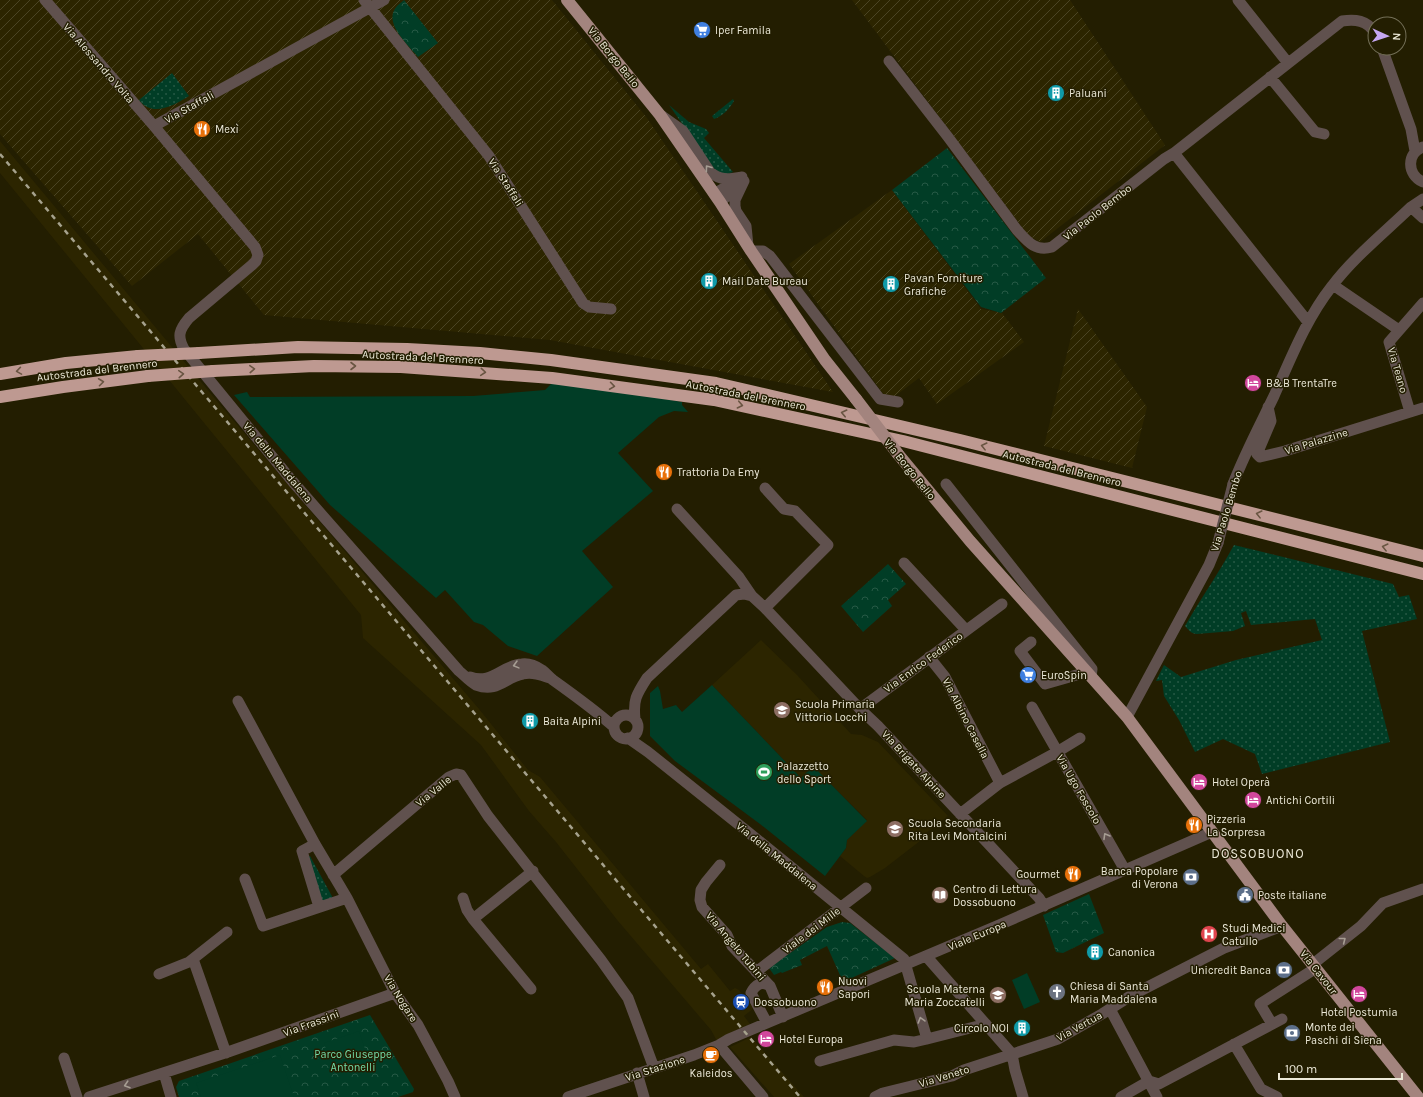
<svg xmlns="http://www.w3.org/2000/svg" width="1423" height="1097" font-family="Karla,sans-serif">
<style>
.built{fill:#2c2500}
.industrial{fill:url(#industrial-furrows)}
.grass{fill:url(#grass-dots)}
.park{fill:url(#park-crowns)}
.garden{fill:#013d26}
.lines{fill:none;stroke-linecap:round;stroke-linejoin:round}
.minor{stroke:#60514e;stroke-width:11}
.major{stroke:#a3847e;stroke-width:12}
.highway{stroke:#be9991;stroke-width:12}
.rail{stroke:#a6a28d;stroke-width:2.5;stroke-dasharray:5 5;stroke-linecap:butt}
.minor-bridge{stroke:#60514e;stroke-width:11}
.major-bridge{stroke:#a3847e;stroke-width:12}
.highway-bridge{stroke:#be9991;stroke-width:12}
.oneway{stroke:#a69d93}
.oneway2{stroke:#695542}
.labels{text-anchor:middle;stroke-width:3;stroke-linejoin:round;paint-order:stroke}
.poi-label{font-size:11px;fill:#ece9d8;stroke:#231e01;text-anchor:start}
.street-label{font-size:11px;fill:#ece9d8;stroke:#231e01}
.park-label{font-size:11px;fill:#72dba8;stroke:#231e01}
.quarter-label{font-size:13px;letter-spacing:1px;fill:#ece9d8;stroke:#231e01}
</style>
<defs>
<pattern id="industrial-furrows" width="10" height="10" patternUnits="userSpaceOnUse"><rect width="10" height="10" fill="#2c2500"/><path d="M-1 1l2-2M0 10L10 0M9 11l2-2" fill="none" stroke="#4b4524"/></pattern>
<pattern id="grass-dots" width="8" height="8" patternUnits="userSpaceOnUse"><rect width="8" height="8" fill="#013d26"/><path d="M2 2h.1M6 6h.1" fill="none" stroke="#265945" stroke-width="1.8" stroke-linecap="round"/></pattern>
<pattern id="park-crowns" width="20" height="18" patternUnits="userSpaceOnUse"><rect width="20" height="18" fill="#013d26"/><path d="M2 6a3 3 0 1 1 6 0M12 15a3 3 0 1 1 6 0" fill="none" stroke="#265945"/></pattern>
</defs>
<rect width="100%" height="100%" fill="#231e01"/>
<!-- built -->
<path class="built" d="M0,141L222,407L479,709L528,770L540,777L701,969L708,964L730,991L735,988L739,990L751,1005L754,1008L744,1016L750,1024L746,1027L717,1041L711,1030L618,921L556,842L529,811L481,745L363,638L361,615L0,173Z
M761,640L797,675L851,734L862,735L878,742L948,816L921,837L920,841L885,868L870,877L867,878L864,876L840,856L846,848L847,840L867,820L813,767L801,778L712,685Z
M751,1037L804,1097H774L730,1047Z"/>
<!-- industrial -->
<path class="industrial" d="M0,0H552L647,118L833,392L550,340L264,315L198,234L132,286L0,134Z
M852,0H1070L1165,145L1040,242L1028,235Z
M892,190L981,309L1002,313L1024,342L937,404L919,378L891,399L885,396L789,264Z
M1078,309L1147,407L1132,468L1044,446Z"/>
<!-- grass -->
<path class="grass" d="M172,73L189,96C174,105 153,118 139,100Z
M733,99L734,101C729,109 723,116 714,119L712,116Z
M669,105L689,122L706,129L709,133L704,138L733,172L724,175L715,170Z
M1234,545L1393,584L1399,597L1409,595L1417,619L1362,631L1390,742L1262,774L1255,754L1223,739L1195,752L1179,720L1164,696L1162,680L1156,681L1164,665L1181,677L1236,660L1322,640L1315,619L1251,625L1246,611L1241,613L1245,626L1233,631L1197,634C1191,634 1189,630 1185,626C1201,598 1219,573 1234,545Z
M310,856L334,900L323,903L307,858Z"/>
<!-- park -->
<path class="park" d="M404,0L438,43L418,57C408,45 382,22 397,6C399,4 402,2 404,0Z
M947,148L1046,278L1001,313L981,307L892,190Z
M888,564L906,584L888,600L892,606L863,632L841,606Z
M1089,894L1104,933L1063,953L1056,952L1043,915Z
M842,922L850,923L895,958L843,982L827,946L800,960L802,965L782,973L781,972L774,975L769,968L827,927Z
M370,1015L414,1089L413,1092L398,1097H179L176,1087L179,1081Z"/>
<!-- garden -->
<path class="garden" d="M552,383L620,391L682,402V405L688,412L674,411L659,417L618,453L653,491L582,551L613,587L537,656L508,646L483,625L474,622L445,590L436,598L330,505L234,395L247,392L250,397L473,396L545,390Z
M712,685L801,778L813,766L867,821L847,840L846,848L825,876L760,824L675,761L650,736V693L658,686L660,691L663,709L676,705L682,712Z
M1027,973L1040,1002L1024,1009L1012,980Z
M359,1031L367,1055L332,1067L324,1043Z
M280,1055L294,1097H201L196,1083Z"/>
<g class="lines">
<!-- minor -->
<path class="minor" d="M45,0L154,126L255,247L258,255L256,261L252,265L189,318C179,330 177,336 184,349L293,482L459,671C464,675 470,682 476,685C498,693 505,677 523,674C532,672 541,675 550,678
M364,0L489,156L583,303L589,307L611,309
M1238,0L1288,63
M1382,48L1411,129L1415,151
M889,61L948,137L1017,230C1027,241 1035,252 1052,247L1164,159L1174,153L1308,322
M1270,77L1315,132L1324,134
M662,116L683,131L710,172C721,181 729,179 742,177
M154,126L384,0
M1423,147C1406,153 1407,175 1423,182
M1174,153L1342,21C1355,19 1367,20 1375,33
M744,181L735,200V206L736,211L746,226L748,246
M714,194L736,181
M720,202L741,184
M1411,207L1423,218
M751,251H763L770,256L880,399L898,402
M1333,285L1399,330
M1268,407L1271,421L1257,454L1260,457L1285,451L1423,408
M1410,412L1389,342L1423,303
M946,484L1092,669L1091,677
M1233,484C1245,453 1260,425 1274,396C1291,358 1306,319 1332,286C1353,258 1385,232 1411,207L1423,199
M765,488L784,509L795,511L828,545L765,608
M677,509L739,577L752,596L765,608L860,709L878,726L1039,898L1044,906
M904,563L966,630
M1031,642L1020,651L1045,684L1087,672
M929,657L945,677L1000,783
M470,677C492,685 502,665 522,664C529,663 536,666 542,670C546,673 549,677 553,680C574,695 595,710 614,727
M238,701L315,844L347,898L395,993L418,1025L448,1081L455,1097
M1032,707L1125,870
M860,709L1002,604
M614 727a12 12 0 1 1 24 0a12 12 0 1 1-24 0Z
M1127,717L1209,565L1218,543
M635,719C633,700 636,695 647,678L736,595L744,594L752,596
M628,738L648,752L748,832L904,959L927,1039L986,1024
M960,814L1000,783L1057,752L1080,738
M315,844L302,851L319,907
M720,865L706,882L701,890L700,900L702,907L727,935L732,946L770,986L783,1017
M333,875L449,777L456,774L461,775L488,816L601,960L628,998L654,1068
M245,879L263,926L347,898
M463,898L467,910L473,919L531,989
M473,919L533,871
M926,956L1012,1054
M193,959L226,1053
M1313,964L1361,926L1383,903L1423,889
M756,972L866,888
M159,974L189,962L227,932
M1110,1009L1157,1097
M767,1023L751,993C755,985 762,980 770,986
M1272,1024L1260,1004L1316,968
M1234,1044L1261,1089L1277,1097
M719,1045L763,1097
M1012,1054L1015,1070L1023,1097
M64,1058L77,1097
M820,1061L894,1040L914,1042L927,1039
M164,1073L171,1097
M637,1073L644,1097
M1149,1081L1159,1084L1282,1019
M89,1097L228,1052L395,993
M568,1097L694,1055L719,1045L729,1039L999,925L1212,832
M875,1097L883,1093L952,1076L964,1070L1058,1039L1102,1014L1132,995L1224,948L1282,926
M1121,1097L1149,1081"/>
<!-- major -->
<path class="major" d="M567,0L660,115L720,202L751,251L825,360L856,399
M898,454L970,541L1127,717L1282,926L1418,1097"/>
<!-- highway -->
<path class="highway" d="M199,353L298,347L407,349L480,353L551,360L716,383L960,440L1423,556
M213,371L314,366L401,367L552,378L714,400L903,441L1423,574
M0,374L66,363L138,356
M0,397L63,387L148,376"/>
<!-- rail -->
<path class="rail" d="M0,154L800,1097"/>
<!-- minor-bridge -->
<path class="minor-bridge" d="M1218,543L1233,484"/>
<!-- major-bridge -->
<path class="major-bridge" d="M856,399L898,454"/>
<!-- highway-bridge -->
<path class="highway-bridge" d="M138,356L199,353
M148,376L213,371"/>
</g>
<!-- one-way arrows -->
<defs><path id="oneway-chevron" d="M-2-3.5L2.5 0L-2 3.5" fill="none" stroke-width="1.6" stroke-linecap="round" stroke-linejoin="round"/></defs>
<g class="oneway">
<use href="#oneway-chevron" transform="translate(708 168) rotate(-126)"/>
<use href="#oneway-chevron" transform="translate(516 665) rotate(165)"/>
<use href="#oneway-chevron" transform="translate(1106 836) rotate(-120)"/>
<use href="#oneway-chevron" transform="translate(1343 940) rotate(-38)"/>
<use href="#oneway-chevron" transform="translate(921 1020) rotate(-106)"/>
<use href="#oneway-chevron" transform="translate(127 1085) rotate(162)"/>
</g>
<g class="oneway2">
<use href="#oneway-chevron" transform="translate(353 366)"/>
<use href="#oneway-chevron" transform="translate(252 369) rotate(-3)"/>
<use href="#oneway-chevron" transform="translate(19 371) rotate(171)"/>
<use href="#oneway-chevron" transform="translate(483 372) rotate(5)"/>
<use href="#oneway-chevron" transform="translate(181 374) rotate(-4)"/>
<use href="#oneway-chevron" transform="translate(101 382) rotate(-7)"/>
<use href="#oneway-chevron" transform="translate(612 386) rotate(8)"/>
<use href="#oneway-chevron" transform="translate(740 405) rotate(12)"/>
<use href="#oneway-chevron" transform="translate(844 413) rotate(-167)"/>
<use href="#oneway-chevron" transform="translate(984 446) rotate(-166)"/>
<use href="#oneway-chevron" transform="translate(1259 514) rotate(-166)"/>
<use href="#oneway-chevron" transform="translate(1385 547) rotate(-166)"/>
</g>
<!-- icons -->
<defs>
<g id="supermarket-disc" transform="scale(0.9)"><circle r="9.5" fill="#3f7fe0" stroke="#231e01"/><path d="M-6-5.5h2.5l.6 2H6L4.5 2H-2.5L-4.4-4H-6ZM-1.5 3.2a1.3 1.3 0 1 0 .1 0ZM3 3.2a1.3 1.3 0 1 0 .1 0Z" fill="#fff"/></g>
<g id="building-disc" transform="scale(0.9)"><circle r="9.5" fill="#0f9aa8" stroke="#231e01"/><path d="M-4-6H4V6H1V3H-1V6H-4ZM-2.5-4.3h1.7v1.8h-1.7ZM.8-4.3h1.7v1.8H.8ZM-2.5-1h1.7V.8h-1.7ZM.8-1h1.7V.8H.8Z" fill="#fff"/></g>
<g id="restaurant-disc" transform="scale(0.9)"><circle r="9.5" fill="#e8710a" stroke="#231e01"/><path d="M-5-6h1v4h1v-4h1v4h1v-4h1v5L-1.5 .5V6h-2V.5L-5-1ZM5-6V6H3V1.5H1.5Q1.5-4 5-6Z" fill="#fff"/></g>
<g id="hotel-disc" transform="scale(0.9)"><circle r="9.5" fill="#d1479c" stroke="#231e01"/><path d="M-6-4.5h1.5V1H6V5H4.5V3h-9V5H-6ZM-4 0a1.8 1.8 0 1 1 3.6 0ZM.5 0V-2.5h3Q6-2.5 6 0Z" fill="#fff"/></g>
<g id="school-disc" transform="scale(0.9)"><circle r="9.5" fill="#8d6e63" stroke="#231e01"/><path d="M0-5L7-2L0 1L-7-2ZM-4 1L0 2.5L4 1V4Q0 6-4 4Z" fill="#fff"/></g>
<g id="stadium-disc" transform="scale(0.9)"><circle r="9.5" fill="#2e9e5b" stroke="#231e01"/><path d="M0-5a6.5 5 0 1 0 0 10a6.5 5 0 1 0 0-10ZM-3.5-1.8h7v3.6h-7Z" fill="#fff"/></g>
<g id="bank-disc" transform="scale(0.9)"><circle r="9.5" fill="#5c6f8a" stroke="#231e01"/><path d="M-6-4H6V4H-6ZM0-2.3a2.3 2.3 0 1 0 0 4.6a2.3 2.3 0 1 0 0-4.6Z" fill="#fff"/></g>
<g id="library-disc" transform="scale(0.9)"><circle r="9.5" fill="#8d6e63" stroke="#231e01"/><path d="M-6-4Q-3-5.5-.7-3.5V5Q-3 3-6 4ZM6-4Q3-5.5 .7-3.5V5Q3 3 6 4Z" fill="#fff"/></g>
<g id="civic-disc" transform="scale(0.9)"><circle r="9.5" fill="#5c6f8a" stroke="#231e01"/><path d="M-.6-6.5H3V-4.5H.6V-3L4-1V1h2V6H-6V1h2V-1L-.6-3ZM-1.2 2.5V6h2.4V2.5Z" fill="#fff"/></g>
<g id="hospital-disc" transform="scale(0.9)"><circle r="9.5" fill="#e0444e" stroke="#231e01"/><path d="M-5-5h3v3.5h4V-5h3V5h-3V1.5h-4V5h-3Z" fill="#fff"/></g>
<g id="church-disc" transform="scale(0.9)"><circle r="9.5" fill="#6b7280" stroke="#231e01"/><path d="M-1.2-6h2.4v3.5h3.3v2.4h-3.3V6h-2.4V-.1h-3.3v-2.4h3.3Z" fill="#fff"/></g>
<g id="station-disc" transform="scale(0.9)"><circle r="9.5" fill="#1a4fb4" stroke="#231e01"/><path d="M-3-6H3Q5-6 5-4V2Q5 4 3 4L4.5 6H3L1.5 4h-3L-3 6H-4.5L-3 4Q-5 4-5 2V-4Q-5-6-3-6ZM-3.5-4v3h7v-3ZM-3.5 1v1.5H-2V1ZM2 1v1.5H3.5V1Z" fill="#fff"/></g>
<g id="cafe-disc" transform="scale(0.9)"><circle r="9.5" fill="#e8710a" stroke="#231e01"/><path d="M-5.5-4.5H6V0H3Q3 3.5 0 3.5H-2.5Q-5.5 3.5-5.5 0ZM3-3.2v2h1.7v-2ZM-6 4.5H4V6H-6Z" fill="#fff"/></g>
</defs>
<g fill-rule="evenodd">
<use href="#supermarket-disc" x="702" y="30"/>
<use href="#building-disc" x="1056" y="93"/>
<use href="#restaurant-disc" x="202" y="129"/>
<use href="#building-disc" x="709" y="281"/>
<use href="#building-disc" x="891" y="284"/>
<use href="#hotel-disc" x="1253" y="383"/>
<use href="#restaurant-disc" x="664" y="472"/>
<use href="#supermarket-disc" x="1028" y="675"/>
<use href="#school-disc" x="782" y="710"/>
<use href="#building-disc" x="530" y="721"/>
<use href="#stadium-disc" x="764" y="772"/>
<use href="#hotel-disc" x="1199" y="782"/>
<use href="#hotel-disc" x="1253" y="800"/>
<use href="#restaurant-disc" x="1194" y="825"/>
<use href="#school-disc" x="895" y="829"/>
<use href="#restaurant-disc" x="1073" y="874"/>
<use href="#bank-disc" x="1191" y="877"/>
<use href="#library-disc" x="940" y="895"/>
<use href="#civic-disc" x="1245" y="895"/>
<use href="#hospital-disc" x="1209" y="934"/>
<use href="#building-disc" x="1095" y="952"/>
<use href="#bank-disc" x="1284" y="970"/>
<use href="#restaurant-disc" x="825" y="987"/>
<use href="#church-disc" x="1057" y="992"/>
<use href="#hotel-disc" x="1359" y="994"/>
<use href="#school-disc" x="998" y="995"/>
<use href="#station-disc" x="741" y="1002"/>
<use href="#building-disc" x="1022" y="1028"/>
<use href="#bank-disc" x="1292" y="1033"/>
<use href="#hotel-disc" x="766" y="1039"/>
<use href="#cafe-disc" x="711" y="1055"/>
</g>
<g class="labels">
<!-- poi labels -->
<g class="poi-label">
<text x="715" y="34">Iper Famila</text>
<text x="1069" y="97">Paluani</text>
<text x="215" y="133">Mexì</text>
<text x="904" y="282">Pavan Forniture<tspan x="904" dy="13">Grafiche</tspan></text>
<text x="722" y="285">Mail Date Bureau</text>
<text x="1266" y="387">B&amp;B TrentaTre</text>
<text x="677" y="476">Trattoria Da Emy</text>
<text x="1041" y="679">EuroSpin</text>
<text x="795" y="708">Scuola Primaria<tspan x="795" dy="13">Vittorio Locchi</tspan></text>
<text x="543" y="725">Baita Alpini</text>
<text x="777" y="770">Palazzetto<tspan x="777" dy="13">dello Sport</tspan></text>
<text x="1212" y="786">Hotel Operà</text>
<text x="1266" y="804">Antichi Cortili</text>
<text x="1207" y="823">Pizzeria<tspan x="1207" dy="13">La Sorpresa</tspan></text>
<text x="908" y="827">Scuola Secondaria<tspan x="908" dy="13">Rita Levi Montalcini</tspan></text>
<text x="1178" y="875" text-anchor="end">Banca Popolare<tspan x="1178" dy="13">di Verona</tspan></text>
<text x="1060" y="878" text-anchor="end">Gourmet</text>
<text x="953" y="893">Centro di Lettura<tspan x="953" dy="13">Dossobuono</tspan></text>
<text x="1258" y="899">Poste italiane</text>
<text x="1222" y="932">Studi Medici<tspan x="1222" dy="13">Catullo</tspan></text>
<text x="1108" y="956">Canonica</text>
<text x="1271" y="974" text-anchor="end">Unicredit Banca</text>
<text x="838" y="985">Nuovi<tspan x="838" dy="13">Sapori</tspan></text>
<text x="1070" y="990">Chiesa di Santa<tspan x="1070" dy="13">Maria Maddalena</tspan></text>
<text x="985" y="993" text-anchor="end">Scuola Materna<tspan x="985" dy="13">Maria Zoccatelli</tspan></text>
<text x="754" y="1006">Dossobuono</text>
<text x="1359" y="1016" text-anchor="middle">Hotel Postumia</text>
<text x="1305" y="1031">Monte dei<tspan x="1305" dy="13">Paschi di Siena</tspan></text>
<text x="1009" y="1032" text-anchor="end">Circolo NOI</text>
<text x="779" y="1043">Hotel Europa</text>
<text x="711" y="1077" text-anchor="middle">Kaleidos</text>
</g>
<!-- street labels -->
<g class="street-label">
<text transform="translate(614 57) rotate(51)" y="4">Via Borgo Bello</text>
<text transform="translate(99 63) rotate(49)" y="4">Via Alessandro Volta</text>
<text transform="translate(189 107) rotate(-29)" y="4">Via Staffali</text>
<text transform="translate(506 182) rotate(57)" y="4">Via Staffali</text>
<text transform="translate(1097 212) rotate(-38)" y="4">Via Paolo Bembo</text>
<text transform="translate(423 357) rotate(3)" y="4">Autostrada del Brennero</text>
<text transform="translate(97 370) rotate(-7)" y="4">Autostrada del Brennero</text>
<text transform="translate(1398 370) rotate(74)" y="4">Via Teano</text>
<text transform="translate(746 395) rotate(11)" y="4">Autostrada del Brennero</text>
<text transform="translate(1316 441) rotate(-17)" y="4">Via Palazzine</text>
<text transform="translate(278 462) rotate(50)" y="4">Via della Maddalena</text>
<text transform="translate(1062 468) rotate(14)" y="4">Autostrada del Brennero</text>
<text transform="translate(910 469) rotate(51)" y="4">Via Borgo Bello</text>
<text transform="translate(1226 511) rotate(-73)" y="4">Via Paolo Bembo</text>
<text transform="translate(923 662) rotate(-36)" y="4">Via Enrico Federico</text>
<text transform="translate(966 718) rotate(63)" y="4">Via Albino Casella</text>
<text transform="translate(914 764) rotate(47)" y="4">Via Brigate Alpine</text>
<text transform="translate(1079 789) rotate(60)" y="4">Via Ugo Foscolo</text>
<text transform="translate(433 791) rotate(-39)" y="4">Via Valle</text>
<text transform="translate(777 856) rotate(39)" y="4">Via della Maddalena</text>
<text transform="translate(811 930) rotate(-37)" y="4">Viale dei Mille</text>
<text transform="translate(977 935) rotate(-23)" y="4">Viale Europa</text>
<text transform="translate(736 946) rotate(50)" y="4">Via Angelo Tubini</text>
<text transform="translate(1319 972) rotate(52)" y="4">Via Cavour</text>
<text transform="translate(401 998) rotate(58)" y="4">Via Nogare</text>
<text transform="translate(311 1023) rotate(-20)" y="4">Via Frassini</text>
<text transform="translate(1079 1026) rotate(-29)" y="4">Via Vertua</text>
<text transform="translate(655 1068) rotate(-18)" y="4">Via Stazione</text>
<text transform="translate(944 1076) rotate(-17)" y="4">Via Veneto</text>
</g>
<!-- park labels -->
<g class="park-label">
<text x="353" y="1058">Parco Giuseppe<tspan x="353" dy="13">Antonelli</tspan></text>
</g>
<!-- quarter labels -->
<g class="quarter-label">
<text x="1258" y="858">DOSSOBUONO</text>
</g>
</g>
<!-- north arrow -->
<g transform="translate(1387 36) rotate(93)"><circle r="19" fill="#231e01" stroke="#736f57"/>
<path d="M0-3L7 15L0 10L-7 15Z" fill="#c5a7f1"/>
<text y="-6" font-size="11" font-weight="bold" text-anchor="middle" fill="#ece9d8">N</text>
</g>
<!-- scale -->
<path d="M1279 1073v6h123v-6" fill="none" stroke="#ece9d8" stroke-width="2"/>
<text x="1285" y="1073" font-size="12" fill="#ece9d8" stroke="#231e01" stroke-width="3" paint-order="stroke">100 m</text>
</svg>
